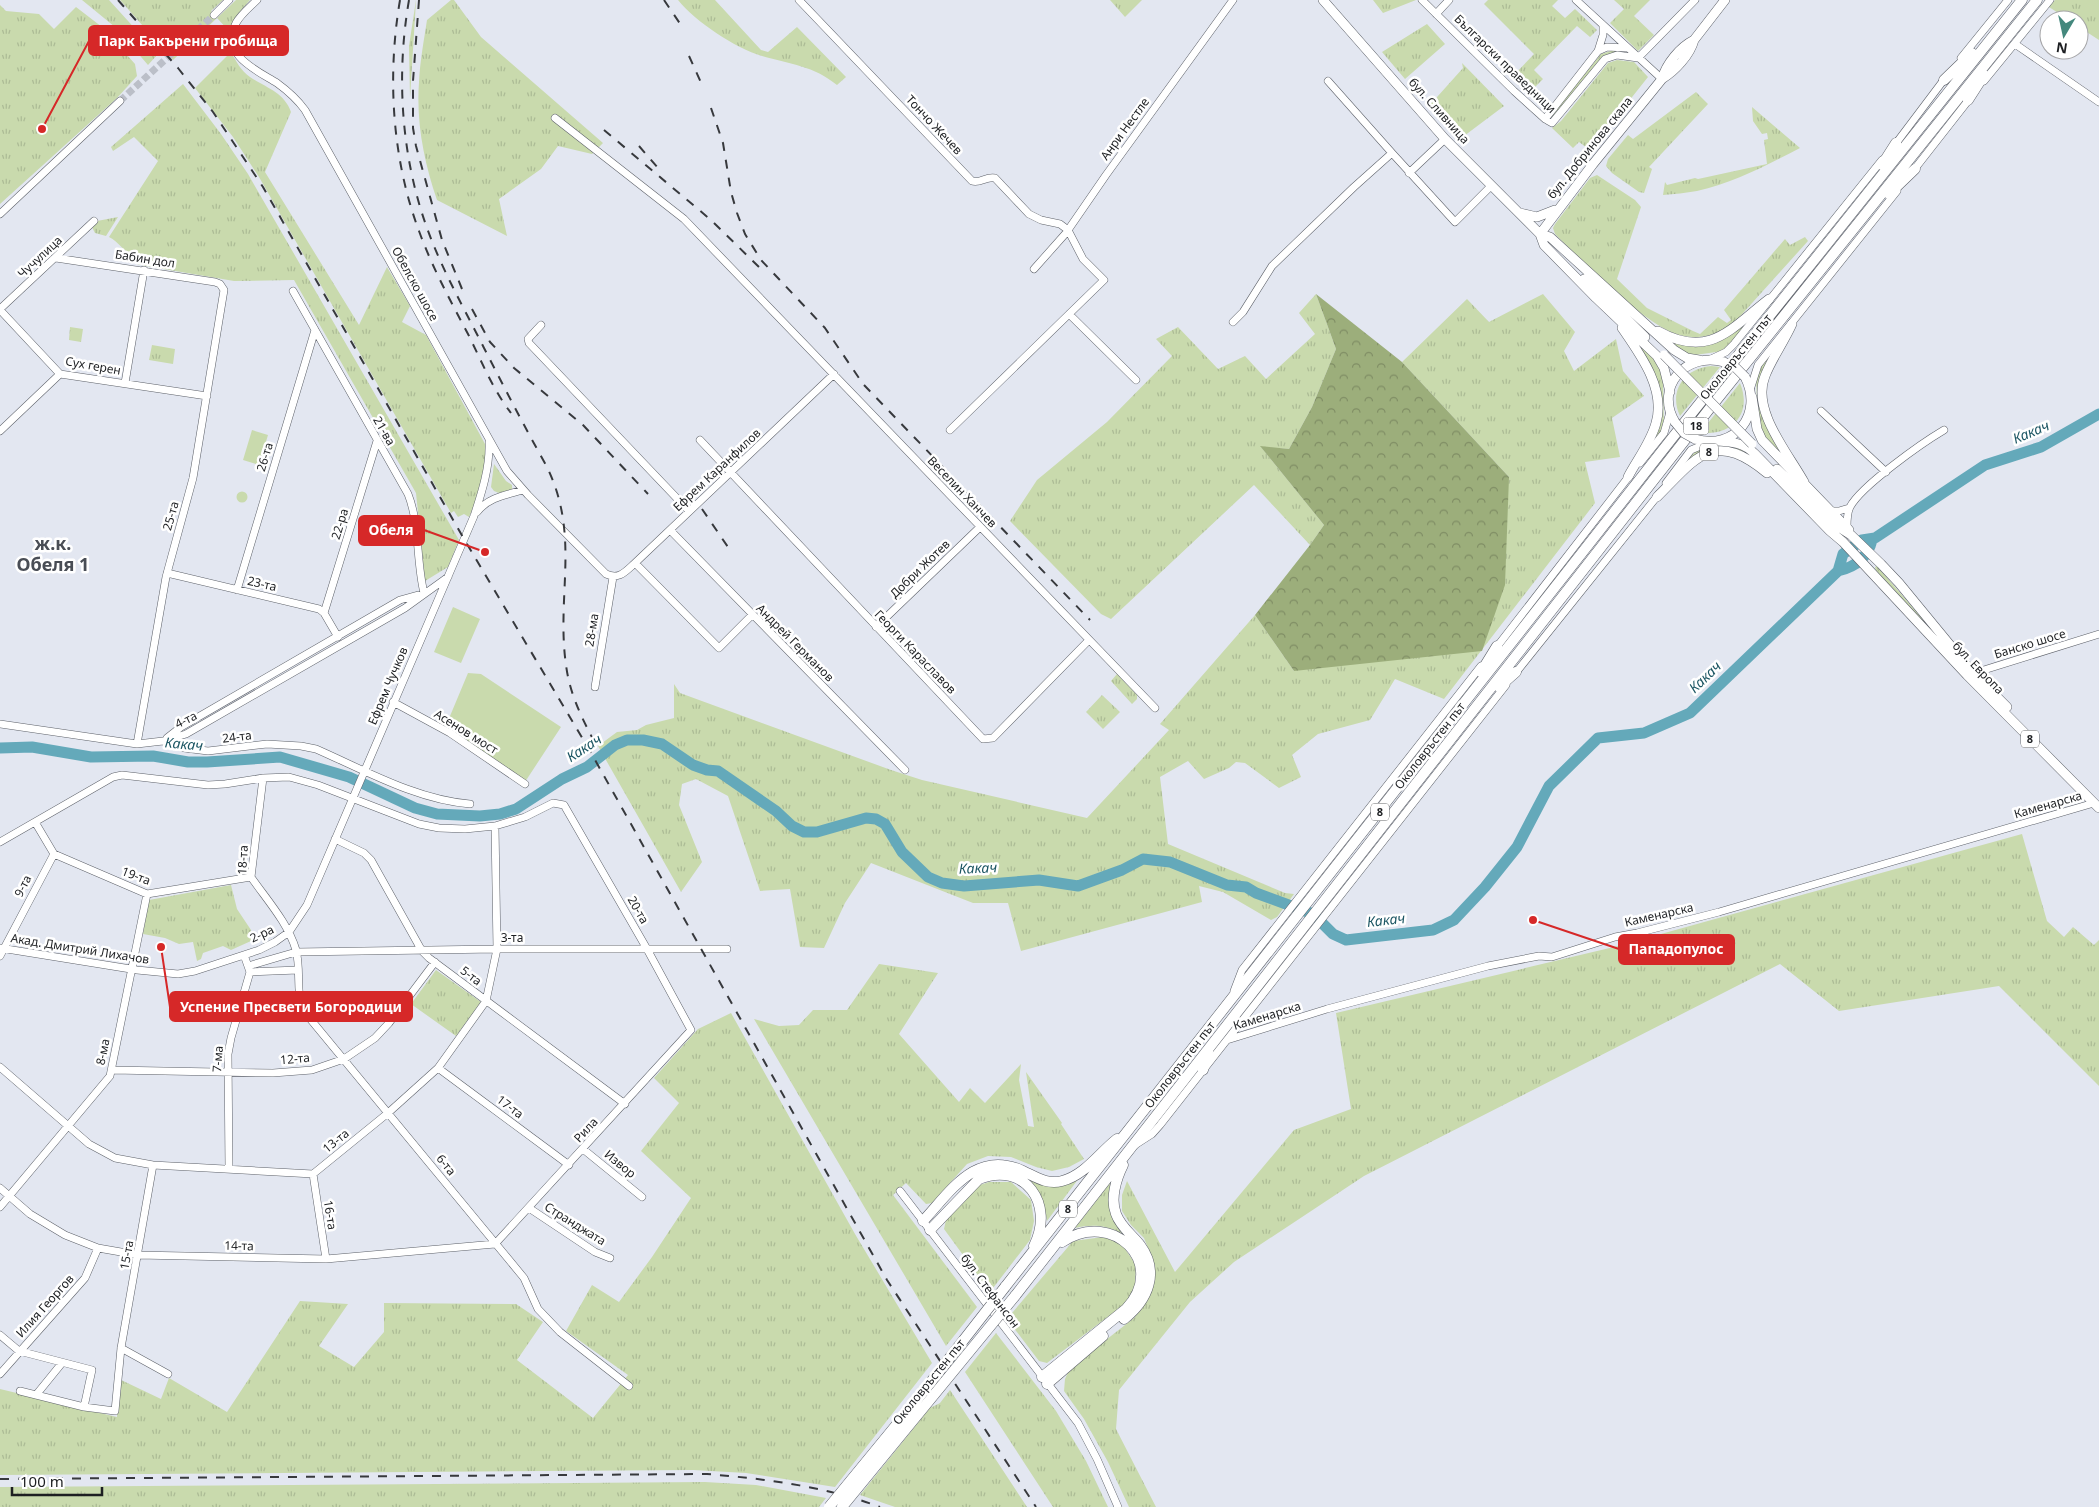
<svg xmlns="http://www.w3.org/2000/svg" width="2099" height="1507" font-family="'Noto Sans',sans-serif">
<style>
.grass{fill:url(#grass-tufts)}
.forest{fill:url(#forest-crowns)}
.garden{fill:#c9daad}
.lines{fill:none;stroke-linecap:round;stroke-linejoin:round}
.river{stroke:#64a9ba;stroke-width:11}
.minor-tunnel{stroke:#bbbfc8;stroke-width:7;stroke-dasharray:7 3.5;stroke-linecap:butt}
.minor-casing{stroke:#5d6169;stroke-width:8}
.major-casing{stroke:#5d6169;stroke-width:10}
.highway-casing{stroke:#5d6169;stroke-width:11}
.minor{stroke:#fff;stroke-width:7}
.major{stroke:#fff;stroke-width:9}
.highway{stroke:#fff;stroke-width:10}
.rail{stroke:#37393d;stroke-width:2;stroke-dasharray:9 9;stroke-linecap:butt}
.major-bridge-casing{stroke:#5d6169;stroke-width:10;stroke-linecap:butt}
.highway-bridge-casing{stroke:#5d6169;stroke-width:11;stroke-linecap:butt}
.major-bridge{stroke:#fff;stroke-width:9}
.highway-bridge{stroke:#fff;stroke-width:10}
.labels{text-anchor:middle;stroke-width:5;stroke-linejoin:round;paint-order:stroke}
.shield{fill:#fff;stroke:#616264;stroke-width:1}
.shield-label{font-size:11px;font-weight:bold;fill:#1d1f22}
.street-label{font-size:12px;fill:#1d1f22;stroke:#fff}
.water-label{font-size:14px;font-style:italic;fill:#1c5663;stroke:#fff}
.district-label{font-size:18px;font-weight:bold;fill:#494d55;stroke:#fff}
.leader{fill:none;stroke:#d62828;stroke-width:2}
.callout-dot{fill:#d62828;stroke:#fff;stroke-width:2}
.callout{fill:#d62828;stroke:#d62828;stroke-width:2}
.callout-label{font-size:14px;text-anchor:middle;font-weight:bold;fill:#fff}
</style>
<defs>
<pattern id="grass-tufts" width="24" height="20" patternUnits="userSpaceOnUse" patternTransform="scale(1.25)"><rect width="24" height="20" fill="#c9daad"/><path d="M3 7l-1-3M5 7V3M7 7l1-3M15 17l-1-3M17 17v-4M19 17l1-3" fill="none" stroke="#acbb95"/></pattern>
<pattern id="forest-crowns" width="20" height="18" patternUnits="userSpaceOnUse" patternTransform="scale(1.25)"><rect width="20" height="18" fill="#9cae7b"/><path d="M2 6a3 3 0 1 1 6 0M12 15a3 3 0 1 1 6 0" fill="none" stroke="#7f8d64"/></pattern>
</defs>
<rect width="100%" height="100%" fill="#e3e7f1"/>
<!-- grass -->
<path class="grass" d="M82,0H109L158,54L148,65L115,27Z
M120,0H223L211,11L217,18L236,0H250L237,15L229,31L217,18L173,60Z
M416,0V1L410,98L409,46Z
M451,0H454L481,37L603,143L592,154L558,146L541,169L499,199L507,236L437,200C424,162 416,122 419,82C420,61 424,40 427,20Z
M678,0H715L761,50L768,52L797,27L846,77L837,85C814,66 790,64 762,56C735,48 696,22 678,0Z
M1110,0H1142L1125,17Z
M1373,0H1416L1383,13Z
M1488,0H1558L1552,6L1565,18L1575,9L1597,30L1590,37L1577,26L1534,70L1543,79L1532,90L1515,74L1534,54L1484,4Z
M1614,0H1650L1634,16L1654,35L1638,51L1610,23L1624,9Z
M2055,0H2099V40L2079,27V20H2069L2049,7Z
M0,5L6,11L39,14L54,29L76,7L102,27L135,64L137,76L117,98L0,204Z
M1427,24L1445,44L1405,79L1382,52Z
M1617,49V52L1610,54L1553,119L1550,117L1601,54Z
M231,52C236,61 241,71 250,77C266,88 284,92 291,112L265,172L359,325L387,267L410,306L402,322L426,335L485,444C488,468 479,495 469,517L464,514L458,517L454,511L451,513L259,177L233,137L195,88Z
M1617,60L1634,62L1648,77L1590,150L1579,142L1573,148L1552,128L1561,121L1608,63Z
M1462,63L1504,106L1460,139L1429,106L1463,68Z
M183,84L221,134L248,174L459,540L448,567L425,581L416,493L294,280L234,281L146,266L137,264L134,256C124,252 119,242 109,237L158,161L134,137L113,151L111,147Z
M1696,92L1708,104L1649,167L1652,169L1644,193L1639,192L1612,173L1606,166L1608,159L1628,135L1633,139Z
M1752,107L1800,148C1767,165 1734,183 1697,191C1686,193 1674,194 1663,195L1665,182L1667,185L1695,178L1698,179L1767,164L1764,140L1768,139L1767,133L1762,134L1753,121Z
M1597,175L1635,200L1641,207L1617,279L1647,308L1693,331L1700,334L1718,317L1727,323L1731,320L1724,310L1785,239L1790,245L1805,237L1808,241L1735,322C1719,333 1704,340 1684,336C1648,330 1583,262 1555,234L1553,228L1555,224L1590,178Z
M118,217L106,236L95,233L92,227L97,221Z
M1316,294L1336,349L1312,407L1289,449L1261,447L1324,525L1310,545L1254,485L1111,619L1101,614L1010,521L1037,480L1107,422L1172,356L1156,339L1178,327L1218,369L1245,356L1266,379L1315,334L1299,313Z
M1543,294L1575,332L1564,351L1574,371L1616,339L1623,371L1644,396L1612,418L1620,457L1585,462L1595,503L1444,699L1395,679L1370,720L1318,734L1292,755L1301,777L1279,788L1245,763L1236,762L1229,768L1204,779L1188,761L1160,777L1168,844L1285,893L1294,894L1277,917L1271,920L1223,892L1199,886L1202,902L1021,951L1008,903H973L871,863L845,903L824,948L800,947L790,889L760,891L728,796L696,779L682,784L679,805L702,862L681,892L598,746L617,732L637,730L646,725L674,718V684L680,693L891,770L922,780L1087,818L1169,730L1160,724L1255,615L1294,671L1509,477L1402,362L1467,299L1489,322Z
M1752,316L1731,344L1723,351L1695,355L1685,354L1666,338L1708,343Z
M70,327L83,329L81,342L69,340Z
M1633,336L1656,359L1663,379L1664,427L1658,438L1644,455L1662,405Z
M1778,344L1759,389L1789,461L1764,438L1758,427L1756,379L1758,370Z
M152,345L175,349L173,364L149,360Z
M1711,366L1720,367L1680,416C1668,391 1685,368 1711,366Z
M1740,383C1753,415 1731,436 1700,433Z
M1724,445L1741,446L1759,463L1733,449L1685,465L1684,463L1698,449Z
M494,464L506,481L512,485V490L499,493L494,491L491,487Z
M236.5 497a5.5 5.5 0 1 1 11 0a5.5 5.5 0 1 1-11 0Z
M1877,566L1925,622L1924,624L1876,571L1875,567Z
M1117,674L1137,695V699L1132,704L1111,681Z
M1102,695L1120,712L1103,729L1086,712Z
M2022,834L2047,921L2064,937L2073,927L2094,945L2099,940V1086L1999,986L1839,1011L1780,964L1364,1176L1234,1262L1190,1302L1119,1390L1116,1429L1156,1507H1129L1108,1462L1084,1419L1064,1391L1065,1379L1070,1368L1134,1318L1146,1302L1153,1280L1152,1258L1144,1238L1131,1225L1122,1211V1195L1127,1181L1175,1272L1294,1130L1351,1109L1336,1013L1614,947Z
M231,885L237,909L251,930V941L231,950L223,946L203,953L201,959L197,961L193,942L179,944L165,938L143,934L149,900Z
M879,964L938,973L899,1034L959,1102L970,1088L985,1103L1021,1064L1019,1080L1028,1126L1034,1127L1026,1072L1062,1123L1061,1124L1084,1159L1069,1167L1052,1171L1036,1167L1011,1157L988,1156L967,1164L932,1203L926,1204L906,1183L893,1195L977,1307L946,1346L754,1019L779,1026L799,1025L813,1010H847Z
M436,970L481,1002L456,1036L411,1004Z
M731,1013L855,1234L932,1363L835,1487L746,1473L693,1470L0,1475V1389L117,1417L119,1379L161,1399L169,1378L227,1412L300,1301L348,1304L319,1346L354,1367L384,1332V1303L516,1304L543,1322L517,1360L593,1418L628,1375L566,1331L592,1285L619,1302L652,1257L691,1198L641,1151L679,1103L654,1078L698,1029Z
M1018,1172L1035,1182L1082,1174L1047,1221C1044,1199 1034,1186 1018,1172Z
M1114,1178C1106,1202 1107,1214 1123,1234C1106,1225 1093,1224 1075,1228Z
M989,1182H1011L1031,1200L1034,1221L1030,1240L990,1292L944,1229L946,1220L974,1187Z
M1103,1237L1121,1243L1136,1265L1135,1286L1126,1303L1047,1363L1039,1361L1007,1319L1073,1241Z
M996,1333L1056,1411L1086,1461L1108,1507H1053L965,1372Z
M950,1390L1027,1507H895L860,1495L930,1408L940,1403Z
M705,1482L756,1485L826,1498L819,1507H0V1487Z"/>
<!-- forest -->
<path class="forest" d="M1316,294L1402,362L1509,477L1505,585L1482,651L1294,671L1255,615L1310,545L1324,525L1260,446L1289,449L1312,407L1336,349Z"/>
<!-- garden -->
<path class="garden" d="M252,430L268,435L259,465L243,460Z
M453,607L480,619L461,663L434,652Z
M468,673L481,674L561,727L525,782L445,728Z"/>
<g class="lines">
<!-- river -->
<path class="river" d="M1838,571L1843,554L1862,540L1875,538L1985,465L2041,447L2099,414
M0,748L32,747L91,757L153,756L188,762H207L280,757L349,777L415,808L437,814L480,816L500,814L516,809L562,779L587,767L615,745L627,740H643L662,744L693,765L707,770L718,771L776,811L792,826L804,832H817L866,818L876,819L885,824L902,852L928,877L942,883L964,886L1039,880L1078,886L1122,870L1143,859L1170,862L1227,885L1246,887L1256,893L1313,914L1333,934L1346,940L1433,930L1454,920L1485,887L1517,847L1549,786L1598,738L1644,733L1690,713L1838,571C1855,567 1868,557 1872,540"/>
<!-- minor-tunnel -->
<path class="minor-tunnel" d="M120,101L214,15"/>
<!-- minor casing -->
<g class="minor-casing">
<path id="minor" d="M257,0C250,7 241,14 236,23C220,55 256,70 277,83C288,91 297,99 305,110L507,471L528,495L606,574C619,580 625,572 635,563L834,374
M799,0L972,181C980,184 986,176 995,178L1029,214L1041,220L1060,224L1068,230L1083,259L1104,280L950,430
M1422,0L1514,91L1545,119L1552,123L1605,59L1617,55L1638,58L1695,0
M1576,0L1662,79
M1436,14L1449,0
M214,15L229,0
M2015,44L2099,102
M1598,51L1607,47L1626,48
M1961,58L2008,0
M1328,81L1392,153
M1984,81L2050,0
M555,118L684,219L1155,708
M1545,119L1598,51L1603,35V26
M1894,146L1946,77
M1913,171L1971,97
M1409,173L1445,139
M0,214L120,101
M56,258L215,282L220,284L224,290L193,478L166,577L137,744
M1034,269L1066,233L1106,175L1233,0
M293,291L408,494C420,524 416,561 424,593
M0,309L94,221
M0,310L60,374L207,396
M1069,314L1136,380
M1233,322L1243,312L1272,266L1354,187L1392,153L1455,222L1491,186
M541,325L528,339L529,343L689,511
M1711,359L1726,352L1734,344L1882,160
M125,383L144,270
M1750,390L1758,365L1897,191
M1821,411L1886,472
M0,431L60,374
M700,440L983,739L993,738L1089,640
M1640,463L1664,433L1670,412
M1666,483L1691,450L1710,442
M1830,511H1839L1849,508
M477,512C489,497 506,495 523,490
M1847,527C1847,521 1847,513 1850,507C1861,486 1922,443 1944,430
M670,530L905,770
M635,563L719,648L752,615
M167,573L319,609L324,613L338,637
M237,590L315,330
M324,613L377,441
M876,627L980,527
M1496,648L1630,475
M1971,674L2099,634
M1514,675L1659,494
M595,687L613,577
M393,702L450,733L525,784
M0,724L137,744L163,741L184,748L208,751L267,744L301,746L316,749C364,770 417,800 470,804
M167,738L181,727L400,600L418,595
M163,741L186,734L405,608L448,577
M263,778L251,877C267,900 288,923 296,950C301,969 296,990 302,1009L524,1278L538,1309L560,1332L629,1386
M35,822L54,854L147,894L251,877
M335,839L364,853L371,860L422,951L429,958L625,1104
M0,842L113,777L122,775L208,785L225,784L263,778L289,777L318,785L419,824L439,828L465,829L495,826L525,817L553,803L564,805L647,949L691,1030L495,1244
M0,948L137,970L178,974L195,971L259,950L275,942L289,932L307,905L474,516C482,492 490,467 489,442
M0,956L54,854
M248,966L296,952L497,949H727
M250,972L298,970
M1234,991L1242,970L1481,666
M1227,1040L1327,1009L1488,966L1539,956L1552,957L1615,937L1637,933L1719,912L2094,803
M0,1067L89,1144L115,1158L153,1165L313,1174L388,1113L438,1068L486,1001L497,949L495,826
M438,1068L569,1165
M112,1070L273,1073L312,1070L344,1059L375,1038L389,1023L435,962
M1135,1145L1152,1134L1160,1125L1506,685
M583,1149L642,1197
M229,1169L228,1054L231,1038L250,972L244,955
M313,1174L326,1259
M0,1188L30,1214L65,1235L98,1248L138,1255L326,1259L495,1244
M900,1191L1078,1423L1097,1459L1118,1507
M0,1207L110,1076L147,894
M529,1208L595,1252L610,1258
M0,1335L19,1351L92,1370L84,1407
M121,1348L168,1374
M0,1374L85,1278L98,1248
M20,1391L84,1407L115,1411L121,1348L153,1165
M36,1395L62,1363"/>
</g>
<!-- major casing -->
<g class="major-casing">
<path id="major" d="M1323,0L1445,139L1540,234L1544,245L1596,298L1657,356L1664,368L1670,392
M1662,79C1666,64 1680,47 1694,40
M1520,213L1537,217L1555,210
M1540,234L1593,164L1662,79C1675,71 1690,55 1694,40L1725,0
M1540,234L1550,237L1674,350L1687,358L1699,360
M1584,279L1595,288L1645,337
M1792,324C1784,342 1772,358 1765,376C1751,410 1788,453 1804,482
M1622,328C1640,354 1666,389 1656,423C1651,442 1637,460 1628,477
M1658,331C1710,360 1731,328 1769,299
M1752,397L1757,429L1762,440L1849,530
M1675,422C1654,387 1686,351 1724,362
M1695,439C1735,451 1764,414 1745,377
M1718,441C1733,442 1744,443 1755,454L1830,531L1843,542L1967,675L2099,808
M1777,469L1834,524L1851,535L1881,564L1899,583L1973,673L2007,707
M1657,497C1697,457 1713,429 1767,473"/>
</g>
<!-- highway casing -->
<g class="highway-casing">
<path id="highway" d="M1944,80L1972,53
M1968,100L1984,75
M1882,165L1896,143
M1889,194L1915,169
M1481,672L1497,646
M1499,687L1516,672
M1203,1070L1208,1052
M1123,1165C1116,1179 1110,1199 1116,1214C1120,1226 1132,1235 1140,1245C1160,1272 1148,1300 1124,1319
M923,1221C951,1191 976,1149 1023,1171C1036,1177 1047,1185 1062,1181C1085,1175 1099,1153 1117,1139
M930,1230L979,1179C1025,1161 1055,1204 1034,1246
M1005,1287L1684,423L2022,0
M1015,1296L1710,408L2037,0
M1042,1377L1126,1309C1169,1263 1112,1208 1062,1242
M1047,1384L1103,1336"/>
</g>
<!-- minor -->
<use href="#minor" class="minor"/>
<!-- major -->
<use href="#major" class="major"/>
<!-- highway -->
<use href="#highway" class="highway"/>
<!-- rail -->
<path class="rail" d="M118,0L178,68L213,112L263,187L464,539L590,751L887,1280L1036,1507
M400,0C387,76 392,159 419,231C432,267 450,300 468,334C481,360 493,390 511,413
M409,0C396,75 401,156 427,228C442,270 464,308 484,348C504,387 524,426 546,465C581,535 556,594 566,665C570,696 583,720 597,747
M419,0L413,81V128L416,146L442,240L462,289
M664,0L683,28
M689,56L703,87
M711,108L723,143L731,192L737,213L745,234L761,260L825,328L863,384L1090,620
M604,130L711,220L763,271
M639,146L658,168
M472,309L490,342L514,368L583,425L648,494
M702,509L732,553
M0,1479L707,1474C766,1479 824,1486 880,1507"/>
<!-- major-bridge casing -->
<g class="major-bridge-casing">
<path id="major-bridge" d="M1664,355L1752,444
M1724,362L1736,368L1745,377
M1675,422L1684,433L1695,439"/>
</g>
<!-- highway-bridge casing -->
<g class="highway-bridge-casing">
<path id="highway-bridge" d="M829,1507L916,1401L1005,1287
M842,1507L1015,1296"/>
</g>
<!-- major-bridge -->
<use href="#major-bridge" class="major-bridge"/>
<!-- highway-bridge -->
<use href="#highway-bridge" class="highway-bridge"/>
</g>
<g class="labels">
<!-- shield labels -->
<g class="shield">
<rect x="1683.5" y="417.5" width="25" height="17" rx="4"/>
<rect x="1700" y="443.5" width="18" height="17" rx="4"/>
<rect x="2021" y="730.5" width="18" height="17" rx="4"/>
<rect x="1371" y="803.5" width="18" height="17" rx="4"/>
<rect x="1059" y="1200.5" width="18" height="17" rx="4"/>
</g>
<g class="shield-label">
<text x="1696" y="430">18</text>
<text x="1709" y="456">8</text>
<text x="2030" y="743">8</text>
<text x="1380" y="816">8</text>
<text x="1068" y="1213">8</text>
</g>
<!-- street labels -->
<g class="street-label">
<text transform="translate(1505 64) rotate(44)" y="4">Български праведници</text>
<text transform="translate(1439 111) rotate(48)" y="4">бул. Сливница</text>
<text transform="translate(934 125) rotate(47)" y="4">Тончо Жечев</text>
<text transform="translate(1125 129) rotate(-54)" y="4">Анри Нестле</text>
<text transform="translate(1590 148) rotate(-51)" y="4">бул. Добринова скала</text>
<text transform="translate(40 257) rotate(-43)" y="4">Чучулица</text>
<text transform="translate(145 259) rotate(9)" y="4">Бабин дол</text>
<text transform="translate(415 284) rotate(61)" y="4">Обелско шосе</text>
<text transform="translate(1736 357) rotate(-51)" y="4">Околовръстен път</text>
<text transform="translate(93 366) rotate(10)" y="4">Сух герен</text>
<text transform="translate(384 431) rotate(60)" y="4">21-ва</text>
<text transform="translate(265 457) rotate(-73)" y="4">26-та</text>
<text transform="translate(717 470) rotate(-43)" y="4">Ефрем Каранфилов</text>
<text transform="translate(962 492) rotate(46)" y="4">Веселин Ханчев</text>
<text transform="translate(171 516) rotate(-74)" y="4">25-та</text>
<text transform="translate(340 524) rotate(-73)" y="4">22-ра</text>
<text transform="translate(920 569) rotate(-44)" y="4">Добри Жотев</text>
<text transform="translate(262 584) rotate(13)" y="4">23-та</text>
<text transform="translate(592 630) rotate(-81)" y="4">28-ма</text>
<text transform="translate(795 643) rotate(45)" y="4">Андрей Германов</text>
<text transform="translate(2030 644) rotate(-17)" y="4">Банско шосе</text>
<text transform="translate(915 652) rotate(46)" y="4">Георги Караславов</text>
<text transform="translate(1978 668) rotate(46)" y="4">бул. Европа</text>
<text transform="translate(388 686) rotate(-67)" y="4">Ефрем Чучков</text>
<text transform="translate(186 720) rotate(-26)" y="4">4-та</text>
<text transform="translate(466 732) rotate(32)" y="4">Асенов мост</text>
<text transform="translate(237 737) rotate(-7)" y="4">24-та</text>
<text transform="translate(1430 746) rotate(-52)" y="4">Околовръстен път</text>
<text transform="translate(2048 805) rotate(-16)" y="4">Каменарска</text>
<text transform="translate(243 860) rotate(-87)" y="4">18-та</text>
<text transform="translate(136 876) rotate(21)" y="4">19-та</text>
<text transform="translate(23 886) rotate(-63)" y="4">9-та</text>
<text transform="translate(638 910) rotate(60)" y="4">20-та</text>
<text transform="translate(1659 915) rotate(-13)" y="4">Каменарска</text>
<text transform="translate(262 934) rotate(-25)" y="4">2-ра</text>
<text x="512" y="942">3-та</text>
<text transform="translate(80 949) rotate(9)" y="4">Акад. Дмитрий Лихачов</text>
<text transform="translate(471 976) rotate(37)" y="4">5-та</text>
<text transform="translate(1267 1016) rotate(-17)" y="4">Каменарска</text>
<text transform="translate(103 1052) rotate(-78)" y="4">8-ма</text>
<text transform="translate(218 1059) rotate(-86)" y="4">7-ма</text>
<text transform="translate(295 1059) rotate(-5)" y="4">12-та</text>
<text transform="translate(1180 1065) rotate(-52)" y="4">Околовръстен път</text>
<text transform="translate(510 1107) rotate(37)" y="4">17-та</text>
<text transform="translate(586 1130) rotate(-47)" y="4">Рила</text>
<text transform="translate(336 1141) rotate(-39)" y="4">13-та</text>
<text transform="translate(620 1164) rotate(39)" y="4">Извор</text>
<text transform="translate(446 1165) rotate(51)" y="4">6-та</text>
<text transform="translate(330 1215) rotate(81)" y="4">16-та</text>
<text transform="translate(575 1224) rotate(32)" y="4">Странджата</text>
<text transform="translate(239 1246) rotate(1)" y="4">14-та</text>
<text transform="translate(127 1255) rotate(-80)" y="4">15-та</text>
<text transform="translate(990 1291) rotate(53)" y="4">бул. Стефансон</text>
<text transform="translate(45 1306) rotate(-48)" y="4">Илия Георгов</text>
<text transform="translate(929 1382) rotate(-51)" y="4">Околовръстен път</text>
</g>
<!-- water labels -->
<g class="water-label">
<text transform="translate(2031 432) rotate(-23)" y="5">Какач</text>
<text transform="translate(1705 677) rotate(-44)" y="5">Какач</text>
<text transform="translate(184 744) rotate(5)" y="5">Какач</text>
<text transform="translate(584 748) rotate(-33)" y="5">Какач</text>
<text transform="translate(978 868) rotate(-2)" y="5">Какач</text>
<text transform="translate(1386 920) rotate(-6)" y="5">Какач</text>
</g>
<!-- district labels -->
<g class="district-label">
<text x="53" y="550">ж.к.<tspan x="53" dy="21">Обеля 1</tspan></text>
</g>
</g>
<!-- callouts -->
<path class="leader" d="M42 129L89 41M485 552L424 530M1533 920L1619 949M161 947L170 1007"/>
<g class="callout-dot">
<circle cx="42" cy="129" r="5"/>
<circle cx="485" cy="552" r="5"/>
<circle cx="1533" cy="920" r="5"/>
<circle cx="161" cy="947" r="5"/>
</g>
<g class="callout">
<rect x="89" y="26" width="199" height="29" rx="5"/>
<rect x="359" y="516" width="65" height="29" rx="5"/>
<rect x="1619" y="935" width="115" height="29" rx="5"/>
<rect x="170" y="992" width="242" height="29" rx="5"/>
</g>
<g class="callout-label">
<text x="188" y="46">Парк Бакърени гробища</text>
<text x="391" y="535">Обеля</text>
<text x="1676" y="954">Пападопулос</text>
<text x="291" y="1012">Успение Пресвети Богородици</text>
</g>
<!-- north arrow -->
<g transform="translate(2064 35) rotate(189)"><circle r="24" fill="#ffffff" stroke="#a5a5a7"/>
<path d="M0-4L9 19L0 12L-9 19Z" fill="#44887d"/>
<text y="-8" font-size="14" font-weight="bold" text-anchor="middle" fill="#1d1f22">N</text>
</g>
<!-- scale -->
<path d="M12 1487v8h90v-8" fill="none" stroke="#1d1f22" stroke-width="2.5"/>
<text x="20" y="1487" font-size="15" fill="#1d1f22" stroke="#ffffff" stroke-width="4" paint-order="stroke">100 m</text>
</svg>
